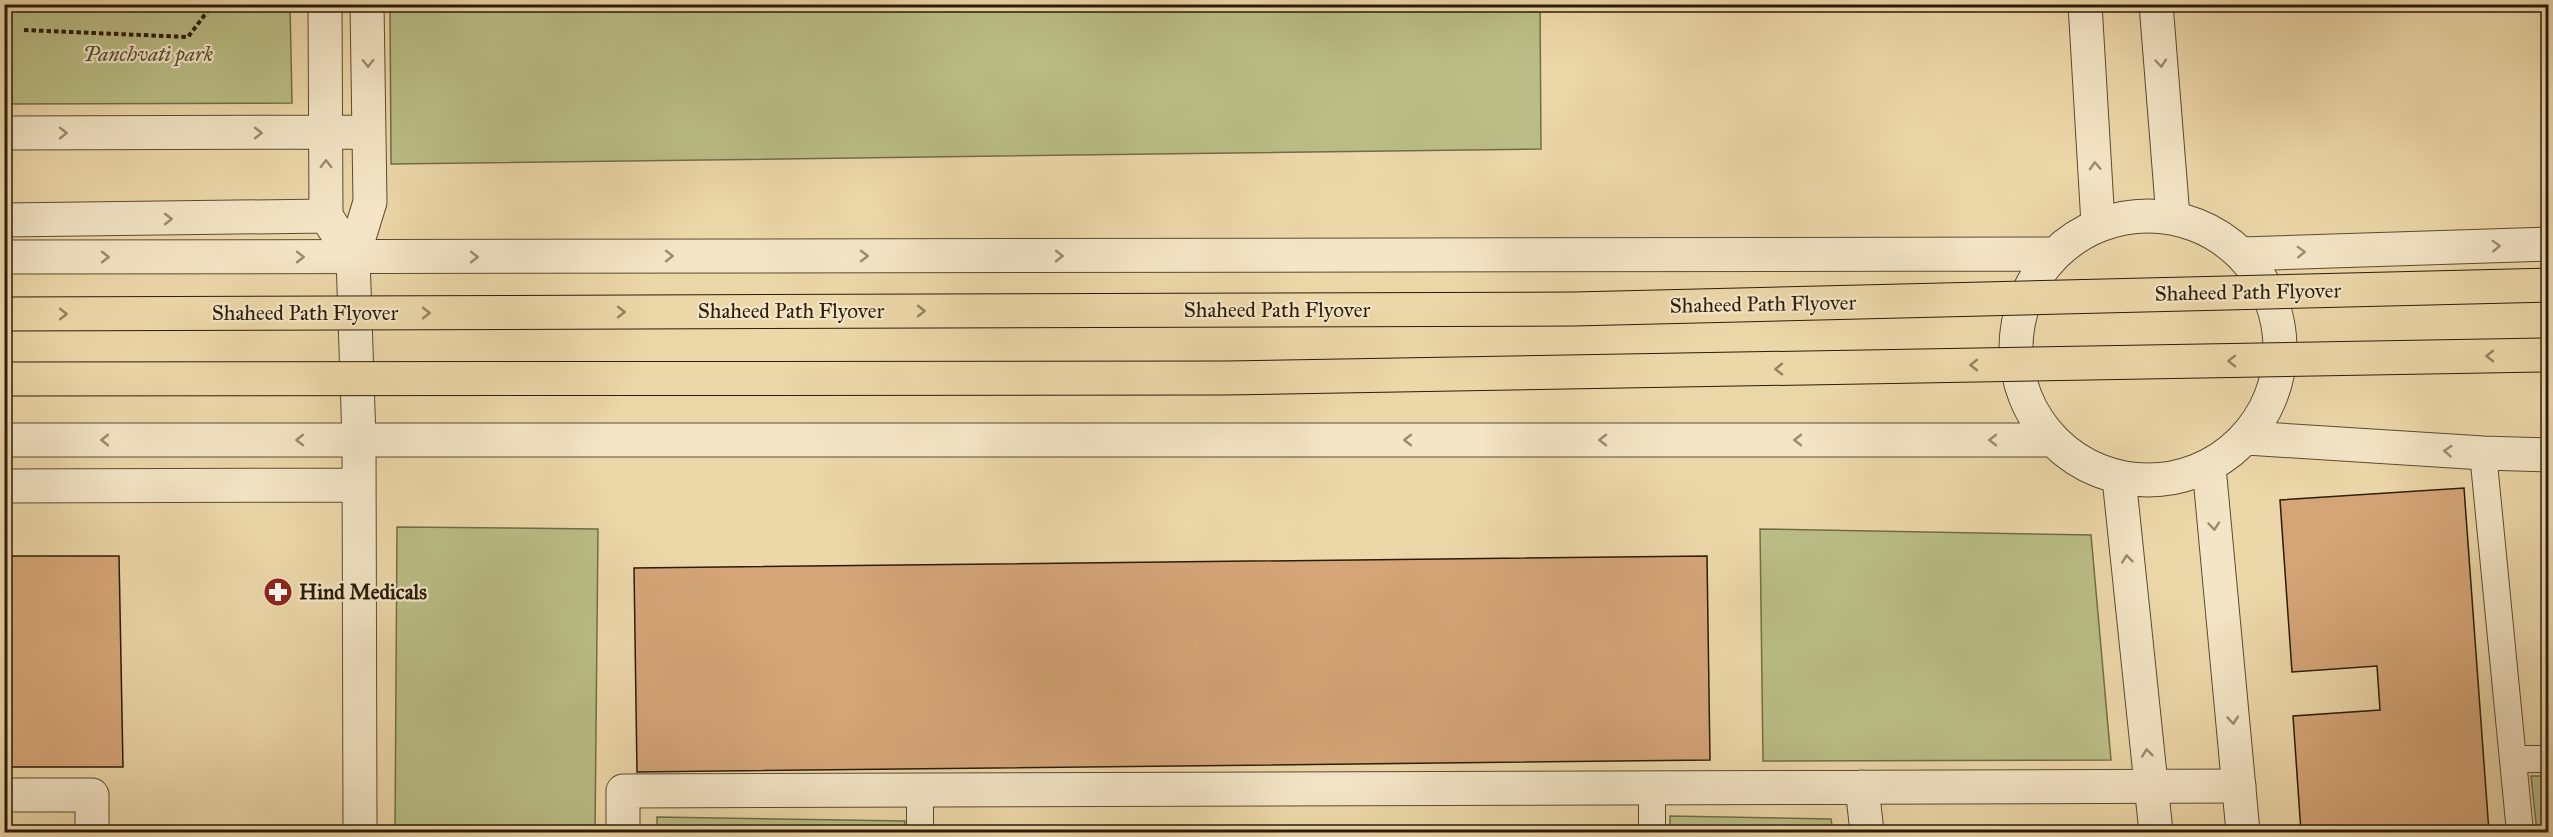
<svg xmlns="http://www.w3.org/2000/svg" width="2553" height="837" font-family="'IM FELL Great Primer',serif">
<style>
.green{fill:#babe86;stroke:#726d48;stroke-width:1.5}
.building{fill:#d5a578;stroke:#2b1c09;stroke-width:1.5}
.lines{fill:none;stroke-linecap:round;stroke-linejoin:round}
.service-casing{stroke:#5b4b31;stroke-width:28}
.minor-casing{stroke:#5b4b31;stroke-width:35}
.tertiary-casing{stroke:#5b4b31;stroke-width:35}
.path{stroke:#2b1c09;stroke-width:4;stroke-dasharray:4.5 3;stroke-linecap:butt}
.service{stroke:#f3e5c6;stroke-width:26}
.minor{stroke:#f3e5c6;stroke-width:33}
.tertiary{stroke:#f3e5c6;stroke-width:33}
.trunk-bridge-casing{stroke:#2b1c09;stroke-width:35;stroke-linecap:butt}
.trunk-bridge{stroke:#ecd7a8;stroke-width:33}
.oneway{stroke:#998b71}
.oneway2{stroke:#958360}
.labels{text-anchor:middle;stroke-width:4.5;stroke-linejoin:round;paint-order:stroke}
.park-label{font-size:21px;font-style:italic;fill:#564d2e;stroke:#f3e5c6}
.street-label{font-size:21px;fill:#2b1c09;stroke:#f3e5c6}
.poi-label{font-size:21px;font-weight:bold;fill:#2b1c09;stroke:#f3e5c6;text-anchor:start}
</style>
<rect width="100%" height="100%" fill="#ecd7a8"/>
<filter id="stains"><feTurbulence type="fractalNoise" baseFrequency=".00333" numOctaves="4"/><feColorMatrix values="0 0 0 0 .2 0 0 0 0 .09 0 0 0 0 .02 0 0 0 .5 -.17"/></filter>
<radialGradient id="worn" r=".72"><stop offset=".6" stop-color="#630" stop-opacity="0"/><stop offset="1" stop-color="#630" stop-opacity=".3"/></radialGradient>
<!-- green -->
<path class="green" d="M4,5H290L292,103L5,104Z
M390,5H1540L1541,149L391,164Z
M397,527L598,529L595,832H395Z
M1760,529L2091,535L2111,760L1763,761Z
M2531,776H2548V832H2537Z
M1670,816L1831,819L1833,832H1670Z
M657,817L905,821L904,832H657Z
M5,827H71V832H5Z"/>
<!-- building -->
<path class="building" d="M2464,488L2489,832H2301L2293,716L2380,710L2377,666L2292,672L2280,500Z
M2546,547H2548V733H2545Z
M4,556H119L123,767H4Z
M1707,556L1710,760L637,772L634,568Z
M946,827L1383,832H946Z"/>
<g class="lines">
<!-- service casing -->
<g class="service-casing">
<path id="service" d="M2483,453L2520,832
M2514,759H2548
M1652,788V832
M920,832V790"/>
</g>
<!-- minor casing -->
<g class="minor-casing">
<path id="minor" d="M325,4L326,216L337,233
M4,133L369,132
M4,220L326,216
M4,486L359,485
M1862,787L1867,832
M4,795H92V832
M360,832L359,440L353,257L370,202L367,4
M623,832V791L2239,786"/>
</g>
<!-- tertiary casing -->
<g class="tertiary-casing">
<path id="tertiary" d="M2085,4L2098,224
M2156,4L2173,217
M2016 348a132 132 0 1 1 264 0a132 132 0 1 1-264 0Z
M2242,254L2548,244
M4,257L2053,254
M2247,438L2483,453L2548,455
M4,440H2051
M2209,467L2243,832
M2119,478L2156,832"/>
</g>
<!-- path -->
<path class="path" d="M24,30L188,37L213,4"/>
<!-- service -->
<use href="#service" class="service"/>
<!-- minor -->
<use href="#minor" class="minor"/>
<!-- tertiary -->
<use href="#tertiary" class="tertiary"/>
<!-- trunk-bridge casing -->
<g class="trunk-bridge-casing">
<path id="trunk-bridge" d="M4,314L1574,309L2548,285
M4,379L1226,378L2548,355"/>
</g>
<!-- trunk-bridge -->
<use href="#trunk-bridge" class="trunk-bridge"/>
</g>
<!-- one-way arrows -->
<defs><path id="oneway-chevron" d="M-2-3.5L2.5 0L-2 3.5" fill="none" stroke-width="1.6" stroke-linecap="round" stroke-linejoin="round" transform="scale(1.5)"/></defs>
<g class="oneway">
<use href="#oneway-chevron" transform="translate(368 63) rotate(89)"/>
<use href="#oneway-chevron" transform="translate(2161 63) rotate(85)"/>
<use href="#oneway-chevron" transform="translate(63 133)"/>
<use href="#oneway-chevron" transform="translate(258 133)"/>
<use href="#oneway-chevron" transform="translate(326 164) rotate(-90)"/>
<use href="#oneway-chevron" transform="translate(2095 166) rotate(-93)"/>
<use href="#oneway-chevron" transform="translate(168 219)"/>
<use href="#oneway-chevron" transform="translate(2496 246) rotate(-2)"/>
<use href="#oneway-chevron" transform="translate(2301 252) rotate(-2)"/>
<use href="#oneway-chevron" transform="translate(669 256)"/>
<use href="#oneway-chevron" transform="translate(864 256)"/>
<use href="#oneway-chevron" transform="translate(1059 256)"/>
<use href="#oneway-chevron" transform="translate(105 257)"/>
<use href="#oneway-chevron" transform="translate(300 257)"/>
<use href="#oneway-chevron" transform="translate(474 257)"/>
<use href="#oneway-chevron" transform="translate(105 440) rotate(180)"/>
<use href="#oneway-chevron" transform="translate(300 440) rotate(180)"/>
<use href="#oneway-chevron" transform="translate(1408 440) rotate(-180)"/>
<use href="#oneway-chevron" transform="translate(1603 440) rotate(-180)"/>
<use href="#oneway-chevron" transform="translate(1798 440) rotate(-180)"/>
<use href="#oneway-chevron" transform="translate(1993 440) rotate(-180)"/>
<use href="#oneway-chevron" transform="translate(2448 451) rotate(-176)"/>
<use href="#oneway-chevron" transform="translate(2214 526) rotate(85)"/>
<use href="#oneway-chevron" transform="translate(2127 559) rotate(-96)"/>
<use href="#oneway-chevron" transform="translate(2233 720) rotate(85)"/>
<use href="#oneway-chevron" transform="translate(2147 753) rotate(-96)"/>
</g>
<g class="oneway2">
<use href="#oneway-chevron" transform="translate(921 311)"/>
<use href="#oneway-chevron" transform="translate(621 312)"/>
<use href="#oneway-chevron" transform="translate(426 313)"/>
<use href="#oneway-chevron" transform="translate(63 314)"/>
<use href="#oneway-chevron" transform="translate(2490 356) rotate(179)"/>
<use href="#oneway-chevron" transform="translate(2232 361) rotate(179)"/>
<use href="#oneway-chevron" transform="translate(1974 365) rotate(179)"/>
<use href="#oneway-chevron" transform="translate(1779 369) rotate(179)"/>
</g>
<!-- icons -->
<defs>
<g id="pharmacy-disc" transform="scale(1.5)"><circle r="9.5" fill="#8f2418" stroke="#f3e5c6"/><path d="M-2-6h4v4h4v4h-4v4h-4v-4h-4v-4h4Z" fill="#fff"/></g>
</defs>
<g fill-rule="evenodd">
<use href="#pharmacy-disc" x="278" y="592"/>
</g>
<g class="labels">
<!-- park labels -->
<g class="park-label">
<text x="148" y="61">Panchvati park</text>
</g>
<!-- street labels -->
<g class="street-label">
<text transform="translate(2248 292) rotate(-1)" y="7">Shaheed Path Flyover</text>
<text transform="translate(1763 304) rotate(-1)" y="7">Shaheed Path Flyover</text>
<text x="1277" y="317">Shaheed Path Flyover</text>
<text x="791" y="318">Shaheed Path Flyover</text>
<text x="305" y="320">Shaheed Path Flyover</text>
</g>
<!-- poi labels -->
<g class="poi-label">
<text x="299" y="599">Hind Medicals</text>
</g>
</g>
<!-- margin -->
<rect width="2553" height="837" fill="none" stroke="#ecd7a8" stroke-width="24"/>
<rect x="6" y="6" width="2541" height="825" fill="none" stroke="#2b1c09" stroke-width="3"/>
<rect x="12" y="12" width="2529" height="813" fill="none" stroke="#2b1c09" stroke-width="1.5"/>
<rect width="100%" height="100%" filter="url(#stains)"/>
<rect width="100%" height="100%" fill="url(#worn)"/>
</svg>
